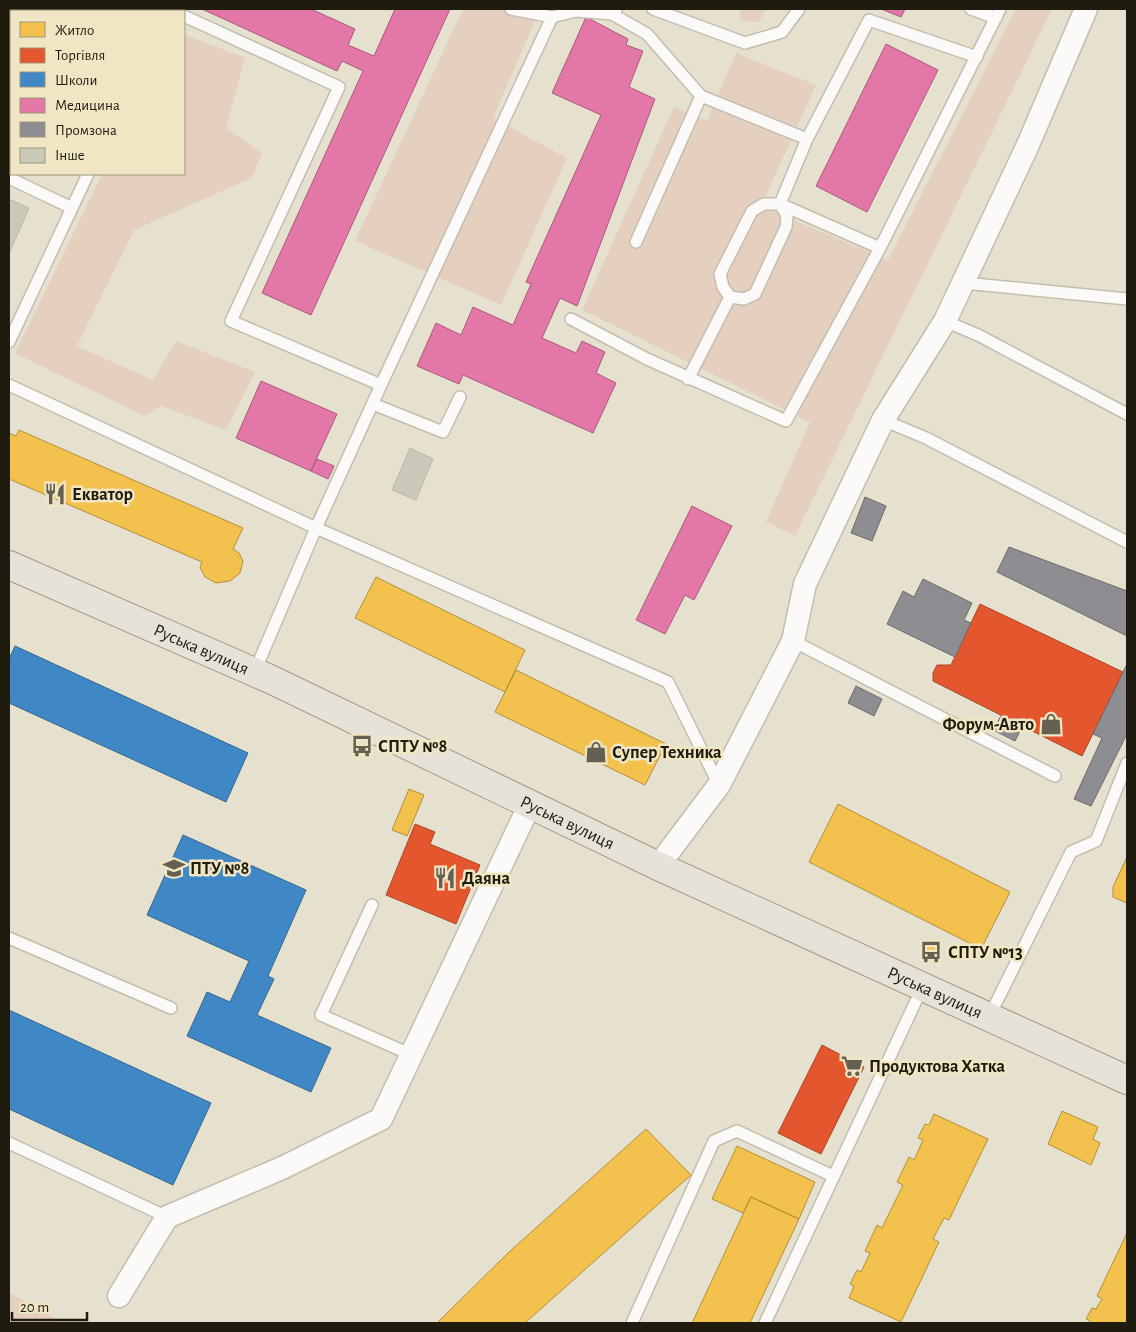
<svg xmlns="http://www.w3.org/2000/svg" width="1136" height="1332" font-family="'Alegreya Sans',sans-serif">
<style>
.green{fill:#e5d0bf}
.homes{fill:#f2c14e;stroke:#b38f3b}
.shops{fill:#e4572e;stroke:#a94524}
.schools{fill:#3f88c5;stroke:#35678e}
.health{fill:#e377a8;stroke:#a85b7a}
.industry{fill:#8d8d92;stroke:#6c6b6a}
.building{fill:#cbc9ba;stroke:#bbb9ab}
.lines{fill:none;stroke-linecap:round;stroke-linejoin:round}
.lane-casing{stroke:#c2beaf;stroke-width:14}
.street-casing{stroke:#c2beaf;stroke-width:25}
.primary-casing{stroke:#a29986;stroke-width:30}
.lane{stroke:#fbfaf8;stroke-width:11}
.street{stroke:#fbfaf8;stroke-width:22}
.primary{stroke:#e6e2da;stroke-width:28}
.labels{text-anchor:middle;stroke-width:5;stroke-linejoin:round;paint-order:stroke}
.poi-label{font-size:18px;font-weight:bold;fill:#1f1b0e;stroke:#f1e6c4;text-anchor:start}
.street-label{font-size:18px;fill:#1f1b0e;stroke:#f1e6c4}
</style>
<rect width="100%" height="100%" fill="#e6e1ce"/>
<!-- green -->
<path class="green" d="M25,9H157L156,11H24Z
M463,9H540L493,118L567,158L501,305L355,241Z
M740,9H766L759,22L740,21Z
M1016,9H1052L795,536L766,522L810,422L582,310L674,107L707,121L736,53L816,85L761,206L888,260Z
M9,30L11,31V152L9,151Z
M184,34L245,58L226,128L262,153L252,178L134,230L77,346L153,380L176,341L255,372L226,430L161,406L144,416L15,353L102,174H184Z
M9,1292L63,1323H9Z"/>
<!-- homes -->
<path class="homes" d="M19,430L243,528L233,549L239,553L243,561L240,573L230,581L216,583L205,577L200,567L202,562L9,479V433L16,436Z
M376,577L525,650L505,692L355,618Z
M516,670L666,744L645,785L495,712Z
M409,789L424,795L407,836L392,830Z
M838,804L1010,892L981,949L809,862Z
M1127,857V903L1113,897V887Z
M925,942L941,949L936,958L921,951Z
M1062,1111L1098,1127L1093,1139L1100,1143L1091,1165L1048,1144Z
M934,1114L988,1139L949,1220L944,1218L933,1239L939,1242L901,1322L849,1298L854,1286L850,1284L857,1270L861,1272L870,1253L865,1251L877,1225L882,1228L903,1185L897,1182L909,1157L914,1160L923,1140L918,1138L925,1124L929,1125Z
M646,1129L691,1175L525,1323H437L509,1252Z
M737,1146L815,1182L799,1219L751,1197L743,1213L712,1199Z
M751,1197L799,1219L750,1323H692Z
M1127,1233V1323H1089L1090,1321L1086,1319L1092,1308L1096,1309L1102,1299L1097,1296Z"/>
<!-- shops -->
<path class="shops" d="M980,604L1123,672L1082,756L933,681V673L937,665H951Z
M415,824L435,832L430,844L480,865L456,924L386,895Z
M822,1045L864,1067L821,1154L778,1133Z"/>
<!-- schools -->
<path class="schools" d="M15,646L248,753L226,802L9,703V659Z
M183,835L306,890L268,976L274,979L257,1015L331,1048L311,1092L187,1036L207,992L230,1002L249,961L147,915Z
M9,1010L211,1103L173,1185L9,1109Z"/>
<!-- health -->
<path class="health" d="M202,9H311L355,29L348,45L374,56L395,9H450L311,315L262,293L363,71L342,61L337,71Z
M881,9H905L901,17Z
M586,17L628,39L626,45L643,51L629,87L655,99L577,306L560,298L542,338L576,353L582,341L605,352L596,373L616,383L593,433L463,375L459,384L417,366L436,323L461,335L473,307L513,325L531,284L526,282L601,115L552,93Z
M886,44L938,70L867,212L816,186Z
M261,381L337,414L311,471L236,438Z
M317,459L334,466L328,479L311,471Z
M692,506L732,526L694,600L685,595L665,634L636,620Z"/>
<!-- industry -->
<path class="industry" d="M865,497L886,506L872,541L851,533Z
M1009,547L1127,591V636L997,572Z
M923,579L972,603L964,620L971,623L955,657L887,624L903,591L914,597Z
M1127,664V734L1091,806L1074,799L1102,738L1093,734Z
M856,686L882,699L874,716L848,703Z
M1001,716L1022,727L1015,741L993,730Z"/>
<!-- building -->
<path class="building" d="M9,199L29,208L9,254Z
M410,448L433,459L416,500L392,490Z"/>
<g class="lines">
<!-- lane casing -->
<g class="lane-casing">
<path id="lane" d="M169,9L174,11
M511,9L552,17L576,11L612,14L616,10
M653,9L745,43L782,32L799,9
M971,9L996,18
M612,14L647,34L701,96L807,139
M184,16L339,87L231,321L381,385L316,528L668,682L719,785
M9,178L72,208
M636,242L701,96
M880,248L780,204L807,139L869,20L977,57
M964,283L1127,299
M571,319L647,359L786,421L880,248L1000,9
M945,321L980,336L1127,414
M9,342L88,174
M688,379L730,297L723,287L720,274L752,211L764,204H780L787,216L786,227L755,294L744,299L730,297
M9,385L316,528L254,673
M381,385L552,17
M373,404L443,432L460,397
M883,420L926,438L1127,542
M793,641L1055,776
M372,905L321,1015L412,1055
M9,938L171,1008
M989,1017L1071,852L1096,841L1127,763
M9,1143L167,1217
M632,1323L714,1141L737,1131L833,1176
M765,1323L923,986"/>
</g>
<!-- street casing -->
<g class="street-casing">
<path id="street" d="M658,866L719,785L793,641L805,584L883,420L945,321L1027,147L1086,9
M119,1296L167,1217L282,1168L381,1119L530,804"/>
</g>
<!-- primary casing -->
<g class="primary-casing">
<g id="primary">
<path id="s1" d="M9,565L270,679L658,866L1127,1080"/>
</g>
</g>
<!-- lane -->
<use href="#lane" class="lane"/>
<!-- street -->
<use href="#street" class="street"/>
<!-- primary -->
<use href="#primary" class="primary"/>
</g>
<!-- icons -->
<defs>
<g id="restaurant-bare" transform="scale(1.725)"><path d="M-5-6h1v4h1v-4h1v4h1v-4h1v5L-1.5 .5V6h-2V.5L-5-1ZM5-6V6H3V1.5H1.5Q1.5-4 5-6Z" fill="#656051" stroke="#f1e6c4" stroke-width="2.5" paint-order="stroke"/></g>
<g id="shop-bare" transform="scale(1.725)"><path d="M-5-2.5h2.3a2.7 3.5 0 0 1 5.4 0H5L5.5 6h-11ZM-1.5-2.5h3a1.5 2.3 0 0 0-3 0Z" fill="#656051" stroke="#f1e6c4" stroke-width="2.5" paint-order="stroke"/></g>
<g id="bus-bare" transform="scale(1.725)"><path d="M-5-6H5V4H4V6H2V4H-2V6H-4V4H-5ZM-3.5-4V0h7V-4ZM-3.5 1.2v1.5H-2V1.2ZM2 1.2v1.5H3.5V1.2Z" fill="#656051" stroke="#f1e6c4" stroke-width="2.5" paint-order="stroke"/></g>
<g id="university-bare" transform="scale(1.725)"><path d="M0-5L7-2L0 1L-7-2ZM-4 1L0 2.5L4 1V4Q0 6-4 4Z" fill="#656051" stroke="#f1e6c4" stroke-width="2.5" paint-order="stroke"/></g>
<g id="supermarket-bare" transform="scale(1.725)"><path d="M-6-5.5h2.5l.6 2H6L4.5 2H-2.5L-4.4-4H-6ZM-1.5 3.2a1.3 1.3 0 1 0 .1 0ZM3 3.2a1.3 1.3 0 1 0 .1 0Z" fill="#656051" stroke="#f1e6c4" stroke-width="2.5" paint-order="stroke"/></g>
</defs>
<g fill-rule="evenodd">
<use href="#restaurant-bare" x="55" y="494"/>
<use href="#shop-bare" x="1051" y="724"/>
<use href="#bus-bare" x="362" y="746"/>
<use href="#shop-bare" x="596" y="752"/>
<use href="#university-bare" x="174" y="868"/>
<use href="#restaurant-bare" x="445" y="878"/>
<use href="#bus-bare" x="931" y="952"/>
<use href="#supermarket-bare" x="852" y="1066"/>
</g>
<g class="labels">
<!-- poi labels -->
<g class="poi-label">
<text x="72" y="500">Екватор</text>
<text x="1034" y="730" text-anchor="end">Форум-Авто</text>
<text x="378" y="752">СПТУ №8</text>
<text x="612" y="758">Супер Техника</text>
<text x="190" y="874">ПТУ №8</text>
<text x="462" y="884">Даяна</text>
<text x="948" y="958">СПТУ №13</text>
<text x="869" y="1072">Продуктова Хатка</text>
</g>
<!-- street labels -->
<g class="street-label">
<text dy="6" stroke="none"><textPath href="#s1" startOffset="210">Руська вулиця</textPath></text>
<text dy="6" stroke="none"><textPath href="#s1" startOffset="615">Руська вулиця</textPath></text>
<text dy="6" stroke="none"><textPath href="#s1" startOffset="1020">Руська вулиця</textPath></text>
</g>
</g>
<!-- border -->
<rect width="1136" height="1332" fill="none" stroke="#1f1b0e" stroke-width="20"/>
<!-- legend -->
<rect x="10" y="10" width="175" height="165" fill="#f1e6c4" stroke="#9d957b"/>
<rect x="20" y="22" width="25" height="15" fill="#f2c14e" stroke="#9d957b"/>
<text x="55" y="35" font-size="15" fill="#1f1b0e">Житло</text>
<rect x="20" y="48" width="25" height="15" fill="#e4572e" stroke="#9d957b"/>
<text x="55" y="60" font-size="15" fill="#1f1b0e">Торгівля</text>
<rect x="20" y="72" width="25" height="15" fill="#3f88c5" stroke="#9d957b"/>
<text x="55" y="85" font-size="15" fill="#1f1b0e">Школи</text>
<rect x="20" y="98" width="25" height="15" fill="#e377a8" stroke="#9d957b"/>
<text x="55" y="110" font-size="15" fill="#1f1b0e">Медицина</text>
<rect x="20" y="122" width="25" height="15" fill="#8d8d92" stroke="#9d957b"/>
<text x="55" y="135" font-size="15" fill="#1f1b0e">Промзона</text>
<rect x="20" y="148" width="25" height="15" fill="#cbc9ba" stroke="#9d957b"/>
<text x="55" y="160" font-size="15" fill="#1f1b0e">Інше</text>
<!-- scale -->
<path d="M12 1312v8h75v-8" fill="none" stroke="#1f1b0e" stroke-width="2.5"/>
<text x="20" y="1312" font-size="15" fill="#1f1b0e" stroke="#f1e6c4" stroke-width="4" paint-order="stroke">20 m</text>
</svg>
